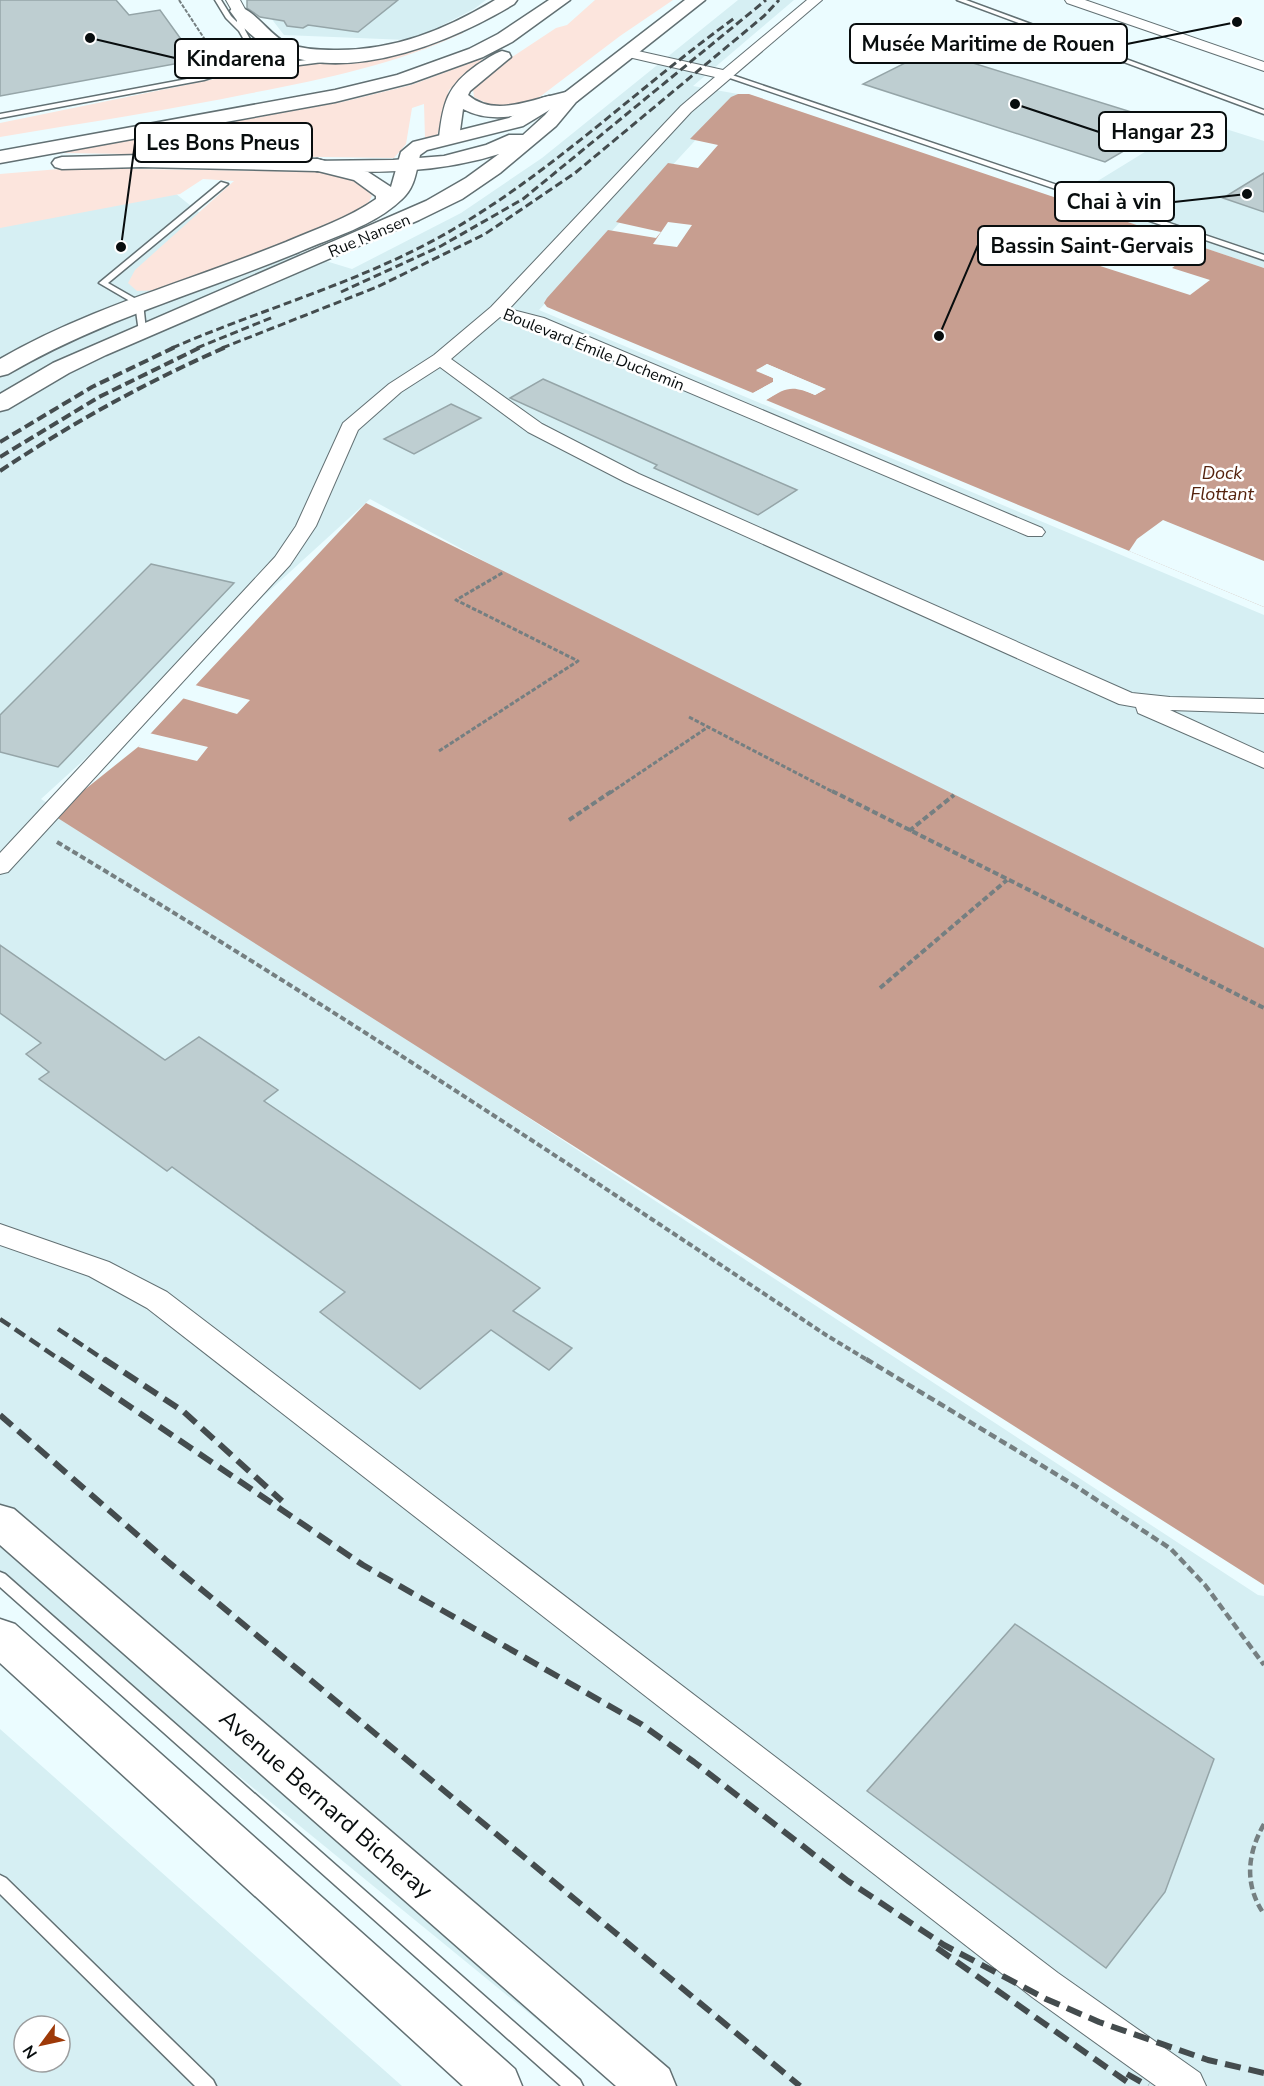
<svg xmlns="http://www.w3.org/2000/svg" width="1264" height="2086" font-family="'Nunito Sans',sans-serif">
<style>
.built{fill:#d6eff3;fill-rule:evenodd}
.green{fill:#fce5dd}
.water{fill:#c79e90}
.pier{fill:#ebfcff}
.building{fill:#beced1;stroke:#95a5a8;stroke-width:1.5}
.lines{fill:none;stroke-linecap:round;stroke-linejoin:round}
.service-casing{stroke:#627073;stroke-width:3}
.minor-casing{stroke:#627073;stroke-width:2}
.secondary-casing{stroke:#627073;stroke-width:3}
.primary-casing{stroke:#627073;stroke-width:3}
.trunk-casing{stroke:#627073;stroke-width:3}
.path-far3{stroke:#757f81;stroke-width:2;stroke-dasharray:4 1.5;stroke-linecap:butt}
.path-far2{stroke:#757f81;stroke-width:3;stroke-dasharray:4.5 2;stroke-linecap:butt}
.path-far1{stroke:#757f81;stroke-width:4;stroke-dasharray:6 3;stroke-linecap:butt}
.path{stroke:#757f81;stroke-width:4.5;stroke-dasharray:8 4;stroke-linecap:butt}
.service{fill:#fff;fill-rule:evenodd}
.minor{fill:#fff;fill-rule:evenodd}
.secondary{fill:#fff;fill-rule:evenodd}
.primary{fill:#fff;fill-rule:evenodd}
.trunk{fill:#fff;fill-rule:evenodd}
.rail-far3{stroke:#444c4e;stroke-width:3;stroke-dasharray:8 4;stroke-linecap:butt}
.rail-far2{stroke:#444c4e;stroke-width:4;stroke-dasharray:10 4.5;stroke-linecap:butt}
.rail-far1{stroke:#444c4e;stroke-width:4.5;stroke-dasharray:12 6;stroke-linecap:butt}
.rail{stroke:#444c4e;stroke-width:6;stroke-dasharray:16 8;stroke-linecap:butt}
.labels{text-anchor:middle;stroke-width:5;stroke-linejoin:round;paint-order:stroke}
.far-street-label{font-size:16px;fill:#080d0e;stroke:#fff}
.far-water-label{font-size:18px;font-style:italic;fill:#55220d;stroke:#fff}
.near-street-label{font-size:24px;fill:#080d0e;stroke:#fff}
.leader{fill:none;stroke:#080d0e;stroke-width:2}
.callout-dot{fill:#080d0e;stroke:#fff;stroke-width:2}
.callout{fill:#fff;stroke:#080d0e;stroke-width:2}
.callout-label{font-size:21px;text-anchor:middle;font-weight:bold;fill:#080d0e}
</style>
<rect width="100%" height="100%" fill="#ebfcff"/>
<!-- built -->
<path class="built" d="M257,0H486L474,9L425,34L407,40L284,35Z
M738,0H794L693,86L738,94L539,310L1264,615V951L504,572L370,499L41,799L1258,1595L1264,1596V2086H618L0,1581V226L175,193L218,228L352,269L461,213L542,158Z
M1197,120L1264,141V268L1065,201Z
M0,1729L402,2086H0ZM24,2026H60V2062H24Z"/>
<!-- green -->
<path class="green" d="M595,0H673L620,36L533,102L505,106L490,105L474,97L473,88L506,61L556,28L567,25Z
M458,32L463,33C396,64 325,79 252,93C169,110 84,123 0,137V123L249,72L262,63L267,55L261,48L266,46L301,56L324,59Z
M484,58L449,90L437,136L425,139L424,104L412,108L406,144L394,158L61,153L342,102L411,85Z
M71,168L331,172L357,179L372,196L365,209L294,243L163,290L137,291L128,283L135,270L234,181L203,179L180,194L0,228V174Z"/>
<!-- water -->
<path class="water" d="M738,94H749L1264,268V607L766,400C787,387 792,385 815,395L825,389L767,364L756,370L773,378V382L753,393L547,307L544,303L547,298L608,230L656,238L661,232L616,222L668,163L698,168L718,145L690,139L731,97Z
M366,503L1264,948V1585L53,815L138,747Z"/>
<!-- pier -->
<path class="pier" d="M668,222L692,225L677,247L653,244Z
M1142,227L1201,246L1172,268L1210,280L1190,295L1066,255L1088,240L1112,248Z
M767,364L826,389L815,395L799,388H785L766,400L764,397L784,386L800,385L815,392L819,389L767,367L762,370L775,376V384L756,395L753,393L773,382V378L756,371Z
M1163,520L1264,561V607L1129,551L1137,539Z
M195,685L250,700L237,714L182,698Z
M149,733L208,747L197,761L138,747Z"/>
<!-- building -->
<path class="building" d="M0,0H116L129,15L160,10L196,60L0,96Z
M247,0H398L358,32L308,25L303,28L287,26L284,21L260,17L247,8Z
M931,50L1170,124L1105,162L863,84Z
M1264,173V212L1223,198Z
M543,379L600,404L797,490L758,515L654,468L657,465L510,398Z
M451,404L481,418L414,454L384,439Z
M151,564L234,583L58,767L0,752V715Z
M0,945L165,1060L199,1037L278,1090L264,1101L540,1288L513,1311L572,1348L549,1370L491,1330L420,1389L320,1312L345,1292L172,1167L167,1171L39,1079L49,1072L26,1054L41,1043L0,1013Z
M1015,1624L1214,1759L1165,1892L1106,1968L867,1791Z"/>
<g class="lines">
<!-- service casing -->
<g class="service-casing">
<path id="service" d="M215,0H221L231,16L237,22L236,11L239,9L242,11L245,30L257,52L251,61L242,68L331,57L334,59L331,61L235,73L232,71L204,80L0,118V114L203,76L237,66L246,59L251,52L239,31L226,18Z
M957,0H966L1264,110V114Z
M726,73L1264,255V260L724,76L723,75Z
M221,182L228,184L108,283L143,303L146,330L139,332L135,304L99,283Z
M0,1572L5,1574L580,2080L583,2086H561L0,1587Z
M0,1875L6,1878L213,2080L216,2086H195L0,1894Z"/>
</g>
<!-- minor casing -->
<g class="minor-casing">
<path id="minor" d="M226,0H240L246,11L239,15L234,14Z
M807,0H822L691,112L509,309L544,318L1042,528L1045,532L1042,536H1028L532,326L500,317L451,359L542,424L639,474L1132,693L1170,697L1264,699V713L1170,710L1264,753V768L1138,713L1136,707L1119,704L625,482L528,432L440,367L401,392L358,430L316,526L290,565L8,872L0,874V853L275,557L296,526L343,423L389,384L434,355L491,307L681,106L715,77L624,56L622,53L624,50L629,49L723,70Z
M1065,0H1085L1264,62V71L1067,3Z
M0,1224L109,1262L167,1292L1058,1973L1200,2073L1206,2086H1156L1032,1997L147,1308L89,1276L0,1245Z"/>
</g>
<!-- secondary casing -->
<g class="secondary-casing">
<path id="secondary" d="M570,91L577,93L580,97L577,101L556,106L523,126L427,150L420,155C416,172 415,188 401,200C374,226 333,237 299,252C200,293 102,319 8,374L0,376V359C90,307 190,281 286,242C316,229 349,218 376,199V196L354,180L310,169L307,165L310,161L317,159L368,172L391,187L401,152L413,142L509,118L542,98Z"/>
</g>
<!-- primary casing -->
<g class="primary-casing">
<path id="primary" d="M685,0H705L576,102L556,126L500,173L462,199L419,220L106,355L69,373L8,409L0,411V394L53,363L426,201L466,178L499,154C439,173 379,173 317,171L310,169L307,165L310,161L393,160L444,156L486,145L509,135H523L545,115L563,94Z
M0,1505L14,1509L669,2069L676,2086H616L0,1545Z
M0,1619L15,1624L515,2069L522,2086H463L0,1663Z"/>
</g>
<!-- trunk casing -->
<g class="trunk-casing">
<path id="trunk" d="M495,0H517L514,4C436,51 295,106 230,11L233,7C251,3 269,36 288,44C302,49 319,50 334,50C393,51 445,30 495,0Z
M549,0H570L512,42L483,57L411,83L335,102L0,163V151L335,90L397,75L469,49L498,34Z
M502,51L509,53L511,57L470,91L468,95C491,115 523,103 549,96L556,98L559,102L556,106C525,114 493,125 463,109L459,138L456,142H442L439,138C443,103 447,86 477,65C485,60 493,54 502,51Z
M141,155L317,159L324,161L327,165L324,169L317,171L141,167L62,169L55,167L52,163L55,159L62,157Z"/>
</g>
<!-- path-far3 -->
<path class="path-far3" d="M179,0L215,55"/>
<!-- path-far2 -->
<path class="path-far2" d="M689,717L835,793
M439,751L578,661L456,600L504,572
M610,793L708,727"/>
<!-- path-far1 -->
<path class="path-far1" d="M832,791L1264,1008
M569,820L612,791
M909,831L954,795
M57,842C318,998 573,1166 826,1335L869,1361
M880,988L1007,880"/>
<!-- path -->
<path class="path" d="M866,1359L1074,1485L1171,1549L1205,1585L1264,1665
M1264,1824C1247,1854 1244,1885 1264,1914"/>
<!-- service -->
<use href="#service" class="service"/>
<!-- minor -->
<use href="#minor" class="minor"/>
<!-- secondary -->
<use href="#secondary" class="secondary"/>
<!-- primary -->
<use href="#primary" class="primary"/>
<!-- trunk -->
<use href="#trunk" class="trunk"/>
<!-- rail-far3 -->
<path class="rail-far3" d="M341,292L441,246L523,199L766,0
M172,348C264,308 365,281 452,230C555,170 640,86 736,17
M197,348L273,317
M222,348L377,287L485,234L575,173L764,16L779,0"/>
<!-- rail-far2 -->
<path class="rail-far2" d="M0,442L92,387L175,347
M0,457L99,397L201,347
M0,471C72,423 146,382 226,347"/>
<!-- rail-far1 -->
<path class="rail-far1" d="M0,1319L62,1361
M58,1329L106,1361"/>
<!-- rail -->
<path class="rail" d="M60,1359L363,1565L641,1724L694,1762L848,1881L944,1945L1046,1999L1099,2022L1208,2060L1264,2073
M104,1359L184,1412L282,1501
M0,1415L166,1560L800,2086
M937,1948L1133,2086
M1127,2074L1148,2086"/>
</g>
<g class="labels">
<!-- far-street labels -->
<g class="far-street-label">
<text transform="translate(369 235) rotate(-23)" y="6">Rue Nansen</text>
<text transform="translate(594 349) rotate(22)" y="6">Boulevard Émile Duchemin</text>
</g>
<!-- far-water labels -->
<g class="far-water-label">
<text x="1222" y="479">Dock<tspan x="1222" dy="21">Flottant</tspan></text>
</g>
<!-- near-street labels -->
<g class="near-street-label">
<text transform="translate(326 1804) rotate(41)" y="8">Avenue Bernard Bicheray</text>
</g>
</g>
<!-- callouts -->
<path class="leader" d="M1237 22L1127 44M90 38L175 58M1015 104L1099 132M121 247L135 143M1247 194L1174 202M939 336L978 245"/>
<g class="callout-dot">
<circle cx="1237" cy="22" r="6"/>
<circle cx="90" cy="38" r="6"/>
<circle cx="1015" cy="104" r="6"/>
<circle cx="121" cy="247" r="6"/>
<circle cx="1247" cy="194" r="6"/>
<circle cx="939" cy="336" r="6"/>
</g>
<g class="callout">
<rect x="850" y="24" width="277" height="39" rx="6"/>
<rect x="175" y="39" width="123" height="39" rx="6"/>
<rect x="1099" y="112" width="127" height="39" rx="6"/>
<rect x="135" y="123" width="177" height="39" rx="6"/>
<rect x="1055" y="182" width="119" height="39" rx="6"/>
<rect x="978" y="226" width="227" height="39" rx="6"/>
</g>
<g class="callout-label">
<text x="988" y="51">Musée Maritime de Rouen</text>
<text x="236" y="66">Kindarena</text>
<text x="1163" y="139">Hangar 23</text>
<text x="223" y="150">Les Bons Pneus</text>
<text x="1114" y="209">Chai à vin</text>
<text x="1092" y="253">Bassin Saint-Gervais</text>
</g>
<!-- north arrow -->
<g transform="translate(42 2044) rotate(237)"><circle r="28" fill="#ffffff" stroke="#9c9e9f" stroke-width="1.5"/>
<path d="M0-4.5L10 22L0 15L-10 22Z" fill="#9e3908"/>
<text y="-9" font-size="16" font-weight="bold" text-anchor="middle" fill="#080d0e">N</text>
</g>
</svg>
